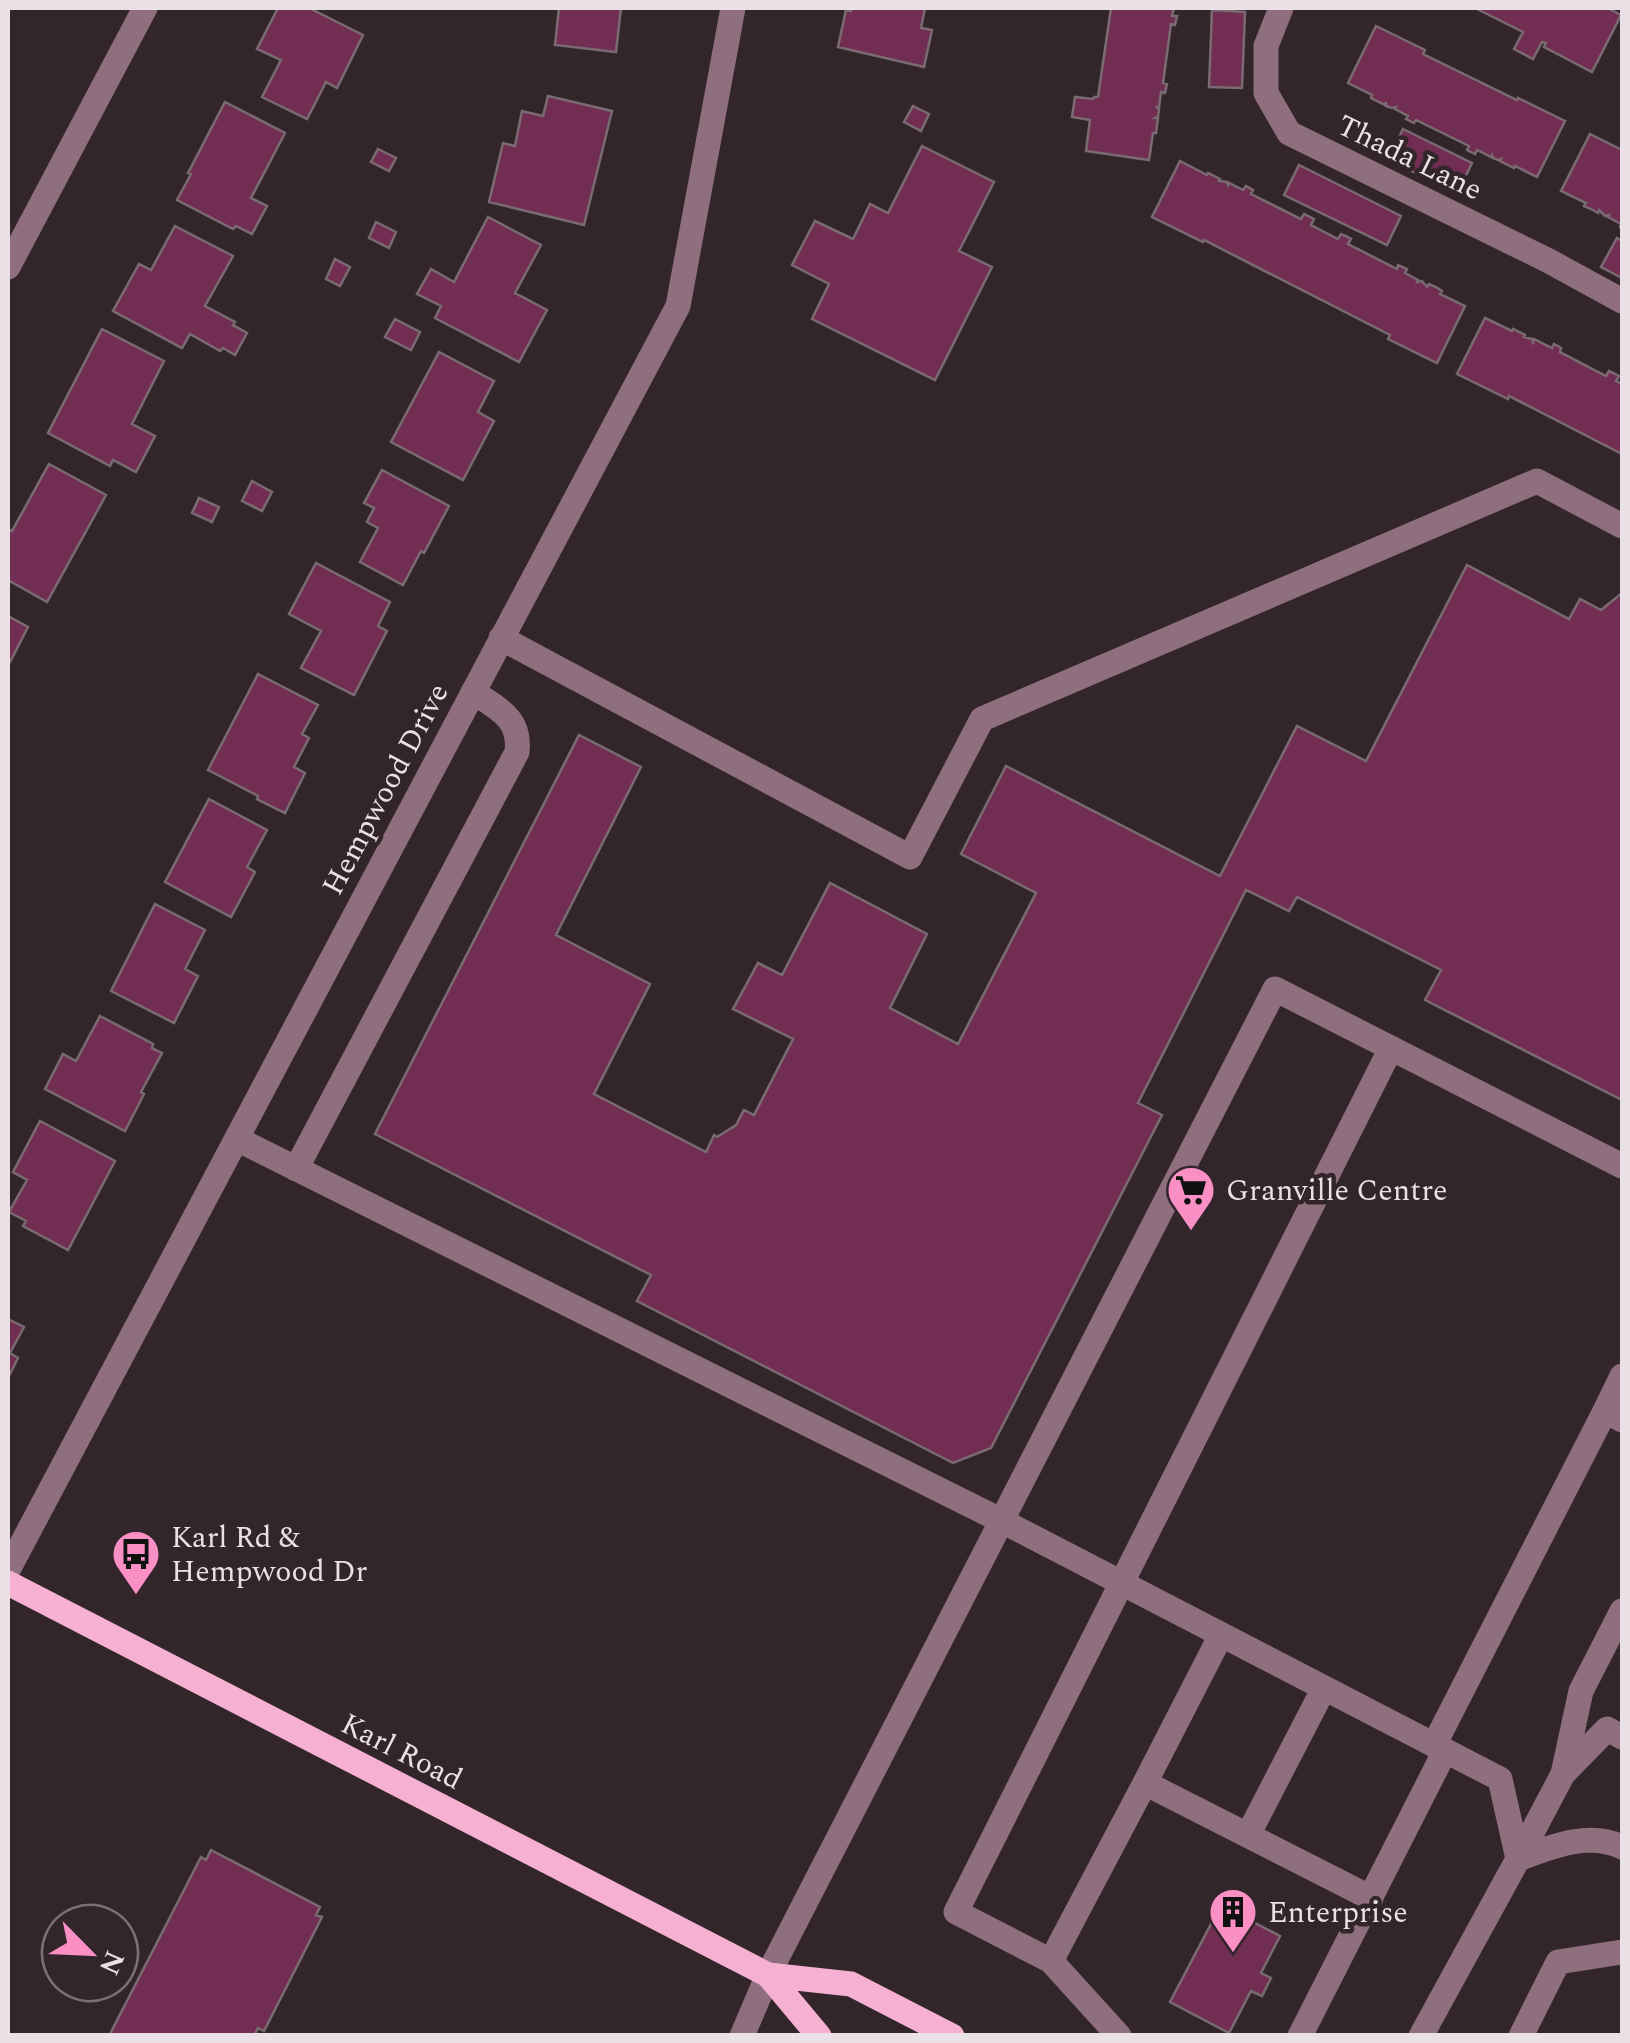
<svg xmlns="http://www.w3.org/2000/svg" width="1630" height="2043" font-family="Spectral,serif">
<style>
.building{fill:#712d52;stroke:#7a6b72;stroke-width:2.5}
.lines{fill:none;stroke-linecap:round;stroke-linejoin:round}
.minor{stroke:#8f6e7d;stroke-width:25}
.major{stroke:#f6b1d2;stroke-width:25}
.labels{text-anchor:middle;stroke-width:9;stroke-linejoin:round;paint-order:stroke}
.street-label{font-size:30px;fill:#e9e1e5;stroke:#32262b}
.poi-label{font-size:30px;fill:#e9e1e5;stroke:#32262b;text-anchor:start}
</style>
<rect width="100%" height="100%" fill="#32262b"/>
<!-- building -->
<path class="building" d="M278,8H309L363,35L337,88L326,82L307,119L262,97L281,60L257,49Z
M559,8H621L616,52L555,45Z
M852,8H925L921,28L932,30L924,67L838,47L846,10L851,11Z
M1111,8H1174L1172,16H1177L1175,25L1171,24L1163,83L1167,84L1165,93L1161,92L1159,107H1157L1159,110L1158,116L1155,118H1158L1157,125L1156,133H1153L1149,160L1086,151L1090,120L1072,117L1075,97L1093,99L1094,97H1098Z
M1475,8H1607L1621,15L1592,72L1544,47L1546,43L1542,42L1533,59L1514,49L1523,32Z
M1212,10L1245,12L1242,88L1209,87Z
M1376,26L1425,50L1423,54L1517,100L1518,98L1565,121L1537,177L1515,166L1514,168L1500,161L1501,159L1498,160L1493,158L1492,155L1491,157L1477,150L1475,154L1467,150L1469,146L1416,120L1414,123L1406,119L1408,116L1395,109L1396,107L1392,108L1386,106V102L1385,105L1371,98L1372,95L1348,83Z
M548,96L612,111L584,225L489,202L503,143L515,146L522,111L543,116Z
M225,102L285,133L251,198L267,206L252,234L236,226L233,229L177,200L191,174L188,173Z
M913,106L929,114L921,131L904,122Z
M1403,129L1472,163L1457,194L1388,159Z
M1590,134L1622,150V229L1620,227L1621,224L1608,217L1609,215L1605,216L1599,210L1598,213L1591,209L1584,206L1586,203L1561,191Z
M922,146L994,182L959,251L992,267L935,380L812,319L829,284L792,265L815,221L853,239L870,204L888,213Z
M378,149L396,158L389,171L371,162Z
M1180,161L1207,175L1208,173L1220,179L1219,181L1227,182L1228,185L1229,183L1243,190L1246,186L1253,190L1251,194L1301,219L1304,214L1314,219L1311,225L1338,239L1341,234L1346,236L1351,239L1348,244L1397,269L1398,265L1407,269L1405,273L1418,280L1417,282L1422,281L1427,287L1429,284L1436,287L1442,291L1440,294L1465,306L1437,363L1388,339L1390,335L1204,240L1203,242L1152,217Z
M1299,165L1401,216L1387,245L1284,195Z
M488,217L541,245L515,293L547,310L519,362L435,318L441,306L417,294L431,269L454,282Z
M376,222L396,232L389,248L369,238Z
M175,226L233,256L205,306L235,322L233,325L247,333L235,355L223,348L220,351L190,334L182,348L113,311L139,264L151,270Z
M1617,238L1622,241V278L1601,267Z
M335,259L350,267L340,286L326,279Z
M1485,318L1512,331L1513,329L1525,335L1524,337L1532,339L1533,342L1534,339L1552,348L1554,344L1558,346L1561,348L1560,352L1606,376L1609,371L1619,376L1616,381L1622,384V454L1509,396L1508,399L1457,374Z
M395,319L420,332L411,350L385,337Z
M102,329L164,361L132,424L155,436L136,472L113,460L110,466L48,433Z
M439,352L494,381L478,412L494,421L463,480L391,442Z
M49,464L106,495L47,602L8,580V529L12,531Z
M382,470L449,506L424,553L421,551L403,585L360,562L378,528L367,522L374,508L364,503Z
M252,481L272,492L262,511L242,501Z
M199,498L219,507L212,522L192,513Z
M316,563L390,602L378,626L387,631L354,695L301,668L321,631L289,614Z
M1467,565L1569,619L1580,599L1601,610L1622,593V1100L1425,1000L1441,970L1297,897L1289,911L1246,890L1138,1103L1162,1115L991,1448L953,1463L637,1301L651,1275L375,1134L579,735L641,767L556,935L650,984L594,1094L706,1152L714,1135L717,1137L736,1125L744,1110L754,1115L793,1039L733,1009L758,963L782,975L830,883L927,934L890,1008L958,1044L1036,893L961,854L1006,766L1220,876L1297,726L1366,761Z
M8,616L28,627L8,666Z
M258,674L318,705L302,734L309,738L294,767L305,773L285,813L257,799L258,796L208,770Z
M209,799L267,830L247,867L255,872L231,917L165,882Z
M155,904L205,930L185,969L198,976L174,1023L111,991Z
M100,1016L153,1044L152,1048L162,1053L141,1092L144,1094L125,1131L45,1089L63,1054L76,1061Z
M40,1121L115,1161L68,1250L23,1226L26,1221L9,1212L27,1180L13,1172Z
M8,1319L24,1327L10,1353L18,1358L8,1378Z
M211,1850L320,1907L316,1915L322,1917L264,2031L258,2028L254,2036H109L201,1857L206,1860Z
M1221,1905L1280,1936L1261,1973L1271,1978L1262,1996L1251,1991L1229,2033L1170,2002Z"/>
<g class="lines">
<!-- minor -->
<path class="minor" d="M1281,8L1266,46V93L1289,133L1549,261L1622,301
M8,267L145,8
M501,638L910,857L982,719L1537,481L1622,526
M237,1139L1002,1521L1500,1779L1518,1859
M296,1169L517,752C521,718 498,709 473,692
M1605,1411L1622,1376
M8,1570L678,306L733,8
M1434,1745L1605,1411L1622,1420
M1563,1774L1607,1729L1622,1737
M1145,1783L1221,1635
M1248,1835L1324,1688
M1518,1859L1563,1774L1581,1691L1622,1611
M1371,1898L1145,1783L1051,1961L956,1912L1391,1048
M1051,1961L1119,2036
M742,2036L768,1975L1275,989L1622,1166
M1300,2036L1445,1751
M1421,2036L1518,1859C1551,1847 1588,1831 1622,1847
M1521,2036L1558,1962L1622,1952"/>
<!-- major -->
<path class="major" d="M8,1583L768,1975L851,1984L952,2036
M768,1975L819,2036"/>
</g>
<!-- icons -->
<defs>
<g id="supermarket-pin" transform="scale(2.5)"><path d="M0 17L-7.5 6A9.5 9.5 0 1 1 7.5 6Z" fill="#fa8fc6" stroke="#32262b"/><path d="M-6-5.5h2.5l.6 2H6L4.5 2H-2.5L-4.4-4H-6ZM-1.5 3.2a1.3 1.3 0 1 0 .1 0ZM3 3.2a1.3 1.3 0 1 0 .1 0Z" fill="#111"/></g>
<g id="bus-pin" transform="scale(2.5)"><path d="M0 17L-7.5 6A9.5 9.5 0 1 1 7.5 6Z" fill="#fa8fc6" stroke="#32262b"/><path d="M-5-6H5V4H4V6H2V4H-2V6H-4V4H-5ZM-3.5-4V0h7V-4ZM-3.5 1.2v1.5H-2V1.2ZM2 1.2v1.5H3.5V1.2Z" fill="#111"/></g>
<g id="building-pin" transform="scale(2.5)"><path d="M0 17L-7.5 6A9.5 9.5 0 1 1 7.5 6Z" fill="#fa8fc6" stroke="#32262b"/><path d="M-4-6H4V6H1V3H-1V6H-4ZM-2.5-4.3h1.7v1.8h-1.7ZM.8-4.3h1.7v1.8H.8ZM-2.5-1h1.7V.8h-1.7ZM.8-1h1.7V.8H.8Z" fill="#111"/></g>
</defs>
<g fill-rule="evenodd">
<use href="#supermarket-pin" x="1191" y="1190"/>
<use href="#bus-pin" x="136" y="1554"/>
<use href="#building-pin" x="1233" y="1912"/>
</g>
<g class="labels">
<!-- street labels -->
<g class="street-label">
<text transform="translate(1410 157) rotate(26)" y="10">Thada Lane</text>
<text transform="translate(385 789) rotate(-62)" y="10">Hempwood Drive</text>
<text transform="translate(402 1751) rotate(27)" y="10">Karl Road</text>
</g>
<!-- poi labels -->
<g class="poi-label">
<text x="1226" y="1200">Granville Centre</text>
<text x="171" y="1547">Karl Rd &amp;<tspan x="171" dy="34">Hempwood Dr</tspan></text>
<text x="1268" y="1922">Enterprise</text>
</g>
</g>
<!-- border -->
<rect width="1630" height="2043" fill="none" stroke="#e9e1e5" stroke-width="20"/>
<!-- north arrow -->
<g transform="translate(90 1953) rotate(114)"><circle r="48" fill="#32262b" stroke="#7b7175" stroke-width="2.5"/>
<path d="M0-8L18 38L0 25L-18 38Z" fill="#fa8fc6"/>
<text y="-15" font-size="28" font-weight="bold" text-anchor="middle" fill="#e9e1e5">N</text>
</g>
</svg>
